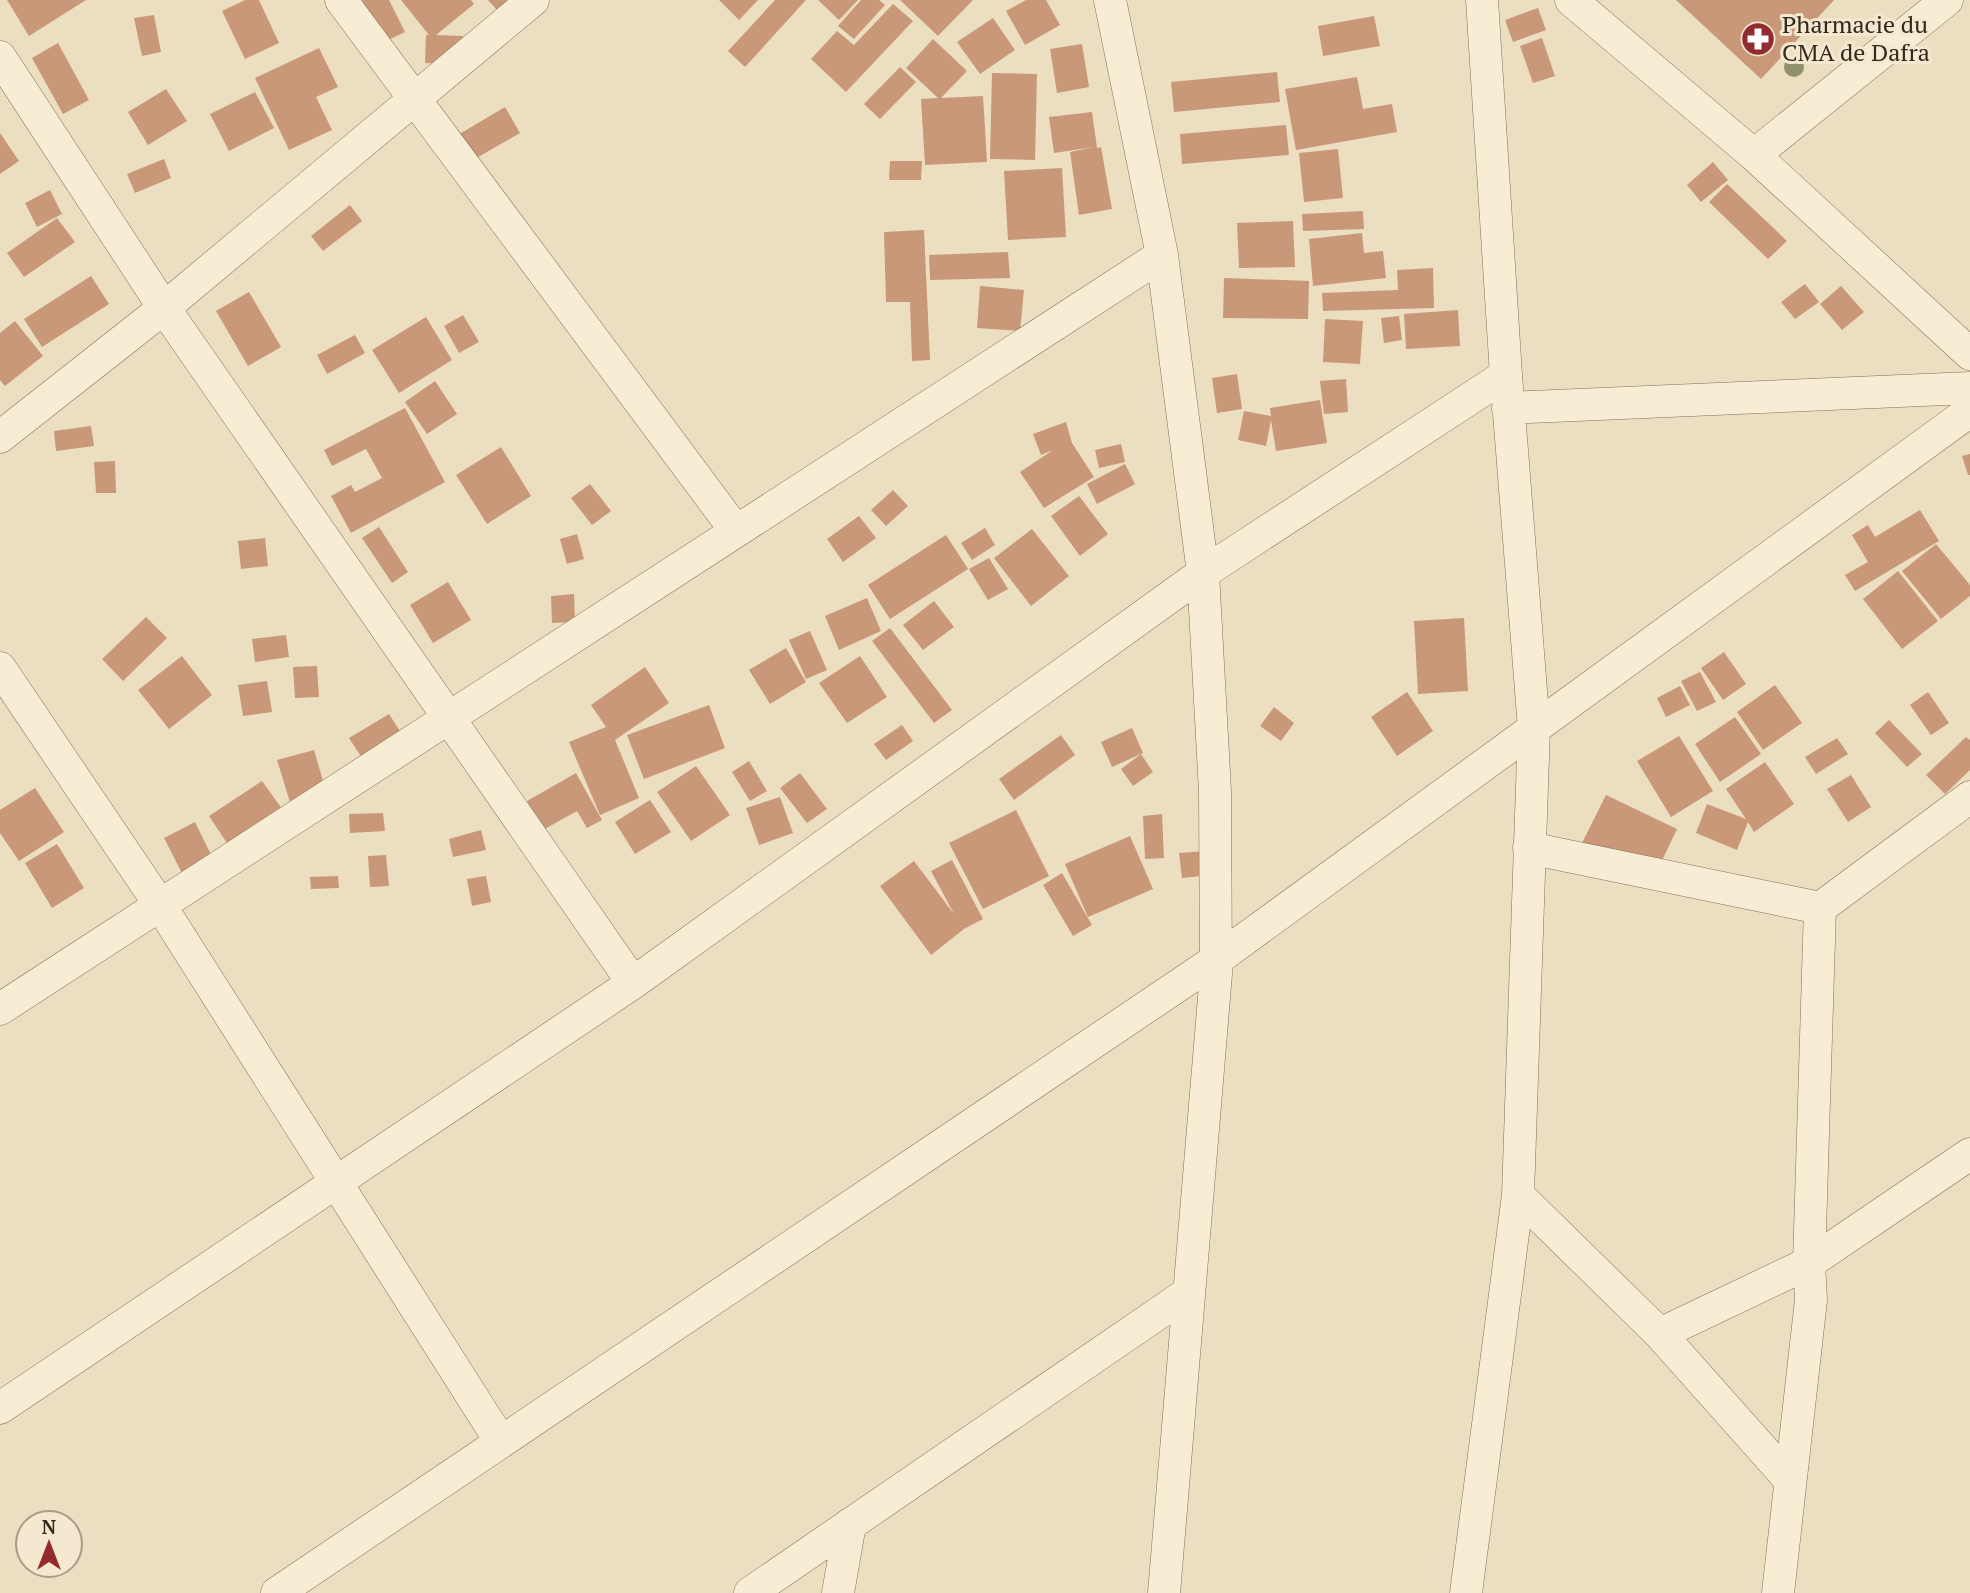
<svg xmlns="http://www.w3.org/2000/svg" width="1970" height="1593" font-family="'PT Serif',serif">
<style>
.building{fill:#c99878}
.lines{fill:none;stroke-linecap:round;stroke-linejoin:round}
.minor-casing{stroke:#857059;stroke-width:33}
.minor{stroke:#f7ecd4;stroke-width:32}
.tree{fill:#91906b}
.labels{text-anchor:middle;stroke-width:6;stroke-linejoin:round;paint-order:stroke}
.poi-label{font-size:24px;fill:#35281d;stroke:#f4e9d0;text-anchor:start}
</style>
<rect width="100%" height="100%" fill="#ecdec1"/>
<!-- building -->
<path class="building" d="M7,0H86L29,36Z
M245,0H259L279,43L245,59L222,11Z
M363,0H389L405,32L382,43L361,1Z
M401,0H471L474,4L436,35L463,36L462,64L425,63L426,35H429Z
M488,0H531L507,21Z
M719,0H758L739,20Z
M775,0H806L745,67L728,51Z
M818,0H858L839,20Z
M861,0H879L885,5L854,39L838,26Z
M900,0H973L938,36Z
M1026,0H1046L1060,25L1025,45L1006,11Z
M1676,0H1834L1761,79Z
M893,4L913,21L846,92L811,59L837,31L854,45Z
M1538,8L1546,30L1513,42L1505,20Z
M154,15L161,52L142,56L134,18Z
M1374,16L1380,46L1323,56L1318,26Z
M993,18L1015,50L980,74L957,42Z
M1542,38L1555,76L1533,83L1520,46Z
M933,39L967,71L941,98L983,96L987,162L925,165L921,99L938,98L906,68Z
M58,43L89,100L63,114L32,58Z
M1082,44L1089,87L1057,93L1050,49Z
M319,48L338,87L316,97L332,130L289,150L255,78Z
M900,67L916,82L880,119L864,104Z
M1277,72L1280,102L1174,112L1171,82Z
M992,73L1037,74L1035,160L990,159Z
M1357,77L1363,109L1392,104L1397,132L1296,150L1285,89Z
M166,89L187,121L148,145L128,112Z
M255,92L274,128L229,151L210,114Z
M505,107L520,133L466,164L451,139Z
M1092,112L1097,148L1101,147L1112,209L1079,215L1070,152L1094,147L1054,153L1049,117Z
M1286,125L1289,155L1182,164L1180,134Z
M0,133L19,161L0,174Z
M1338,149L1343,198L1304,202L1299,153Z
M164,159L171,178L135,193L127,174Z
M890,161H922L921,180H889Z
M1713,162L1728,180L1701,202L1687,185Z
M1062,168L1066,237L1008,240L1004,171Z
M1727,184L1787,241L1768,259L1709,202Z
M50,190L62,214L37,227L25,203Z
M350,205L362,221L323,251L311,236Z
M1363,211L1364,229L1303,231L1302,214Z
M57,218L75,242L24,277L7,253Z
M1293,221L1295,267L1239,268L1237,223Z
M924,230L930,360L912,361L910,302H886L884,232Z
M1362,233L1364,253L1383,251L1386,278L1313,286L1309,239Z
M1008,252L1010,278L930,280L929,255Z
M1433,268L1434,308L1323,311L1322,293L1398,290L1397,270Z
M91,276L109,304L42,347L24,319Z
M1224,278L1309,281L1308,319L1223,318Z
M1805,284L1819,302L1795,319L1781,302Z
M980,286L1024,290L1020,331L977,328Z
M1841,286L1864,312L1842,330L1820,304Z
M249,292L281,347L248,366L216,311Z
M1458,310L1460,346L1406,349L1404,314Z
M463,315L479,342L459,353L444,326Z
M1399,316L1402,340L1384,343L1381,318Z
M426,317L452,360L399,393L372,350Z
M1325,319L1363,321L1360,364L1323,362Z
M15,321L43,356L5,386L0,380V333Z
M355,335L365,353L327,374L317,355Z
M1237,374L1242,409L1217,413L1212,378Z
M1346,379L1348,412L1324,414L1320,381Z
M435,381L457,414L427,434L405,402Z
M1320,400L1327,443L1276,451L1271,420L1266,446L1238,440L1244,411L1271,416L1270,408Z
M405,408L445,482L351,533L331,496L351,485L355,492L382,478L366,449L332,466L324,450Z
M1066,422L1072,443L1094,477L1044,508L1020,472L1053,450L1041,455L1033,434Z
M91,426L94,446L56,451L54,431Z
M1121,444L1125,462L1099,468L1095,450Z
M501,447L531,496L487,524L456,475Z
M1970,454V475H1968L1962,456Z
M115,461L116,493H96L94,462Z
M1125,464L1135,484L1097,504L1087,484Z
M590,484L611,511L592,525L571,498Z
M893,490L908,506L886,526L871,510Z
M1079,496L1108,534L1080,556L1051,516Z
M1920,510L1939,541L1855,591L1845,575L1868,562L1852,535L1868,525L1875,537Z
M859,516L876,538L843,562L827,539Z
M379,527L408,572L392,583L362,538Z
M985,528L995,545L972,560L961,543Z
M1032,529L1069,576L1031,606L994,558Z
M577,534L584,559L567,564L560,539Z
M946,535L968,569L890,619L868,585Z
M265,538L268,566L241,569L238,541Z
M1936,544L1970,585V596L1941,619L1902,571Z
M989,558L1008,589L988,600L969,569Z
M1898,571L1938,621L1902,649L1863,599Z
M448,582L471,620L433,643L410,605Z
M574,594L575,622L552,623L551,596Z
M867,598L881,631L839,650L825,616Z
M934,601L954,627L923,650L903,625Z
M146,617L167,638L123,681L102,659Z
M1464,618L1468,691L1418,694L1414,621Z
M890,628L952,710L934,723L872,641Z
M810,631L827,670L806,679L789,640Z
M286,635L289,657L255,662L252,639Z
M786,648L806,682L770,704L749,670Z
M1724,652L1746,684L1723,700L1701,668Z
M182,656L212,695L169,729L138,690Z
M860,656L887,697L847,723L819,683Z
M317,666L319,697L295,698L293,667Z
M645,667L669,703L615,740L639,798L600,815L569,742L606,727L591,705Z
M1700,672L1716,702L1697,711L1681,681Z
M267,681L272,712L243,716L238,685Z
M1775,685L1802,723L1763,750L1737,712Z
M1680,686L1690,705L1666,717L1657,698Z
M1407,692L1433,731L1397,756L1371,717Z
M1928,692L1949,723L1931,735L1910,705Z
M709,705L725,748L644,779L627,735Z
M1274,707L1294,723L1281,741L1260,726Z
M389,714L403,736L364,761L349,738Z
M1735,717L1761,754L1720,782L1695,744Z
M1889,720L1922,754L1907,767L1875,733Z
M902,725L913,741L886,760L874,744Z
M1132,728L1143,753L1112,767L1101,742Z
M1061,735L1075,755L1014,800L999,779Z
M1679,736L1713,791L1671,817L1637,761Z
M1966,737L1970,740V770L1945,794L1926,775Z
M1837,738L1848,754L1816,774L1805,757Z
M314,750L326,791L290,802L277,760Z
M1141,754L1153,772L1133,786L1121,769Z
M749,761L767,791L750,801L732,772Z
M1765,762L1794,804L1754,832L1748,822L1737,850L1696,833L1707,804L1746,819L1726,789Z
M696,766L730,815L691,841L657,792Z
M576,773L602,820L587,828L577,811L543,830L527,801Z
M800,773L827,809L807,823L780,788Z
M1851,775L1871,807L1848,822L1827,789Z
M262,781L285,813L231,849L209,816Z
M35,788L64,832L19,861L0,833V810Z
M1606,795L1677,829L1649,888L1577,853Z
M780,797L793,833L759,845L746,808Z
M650,800L671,832L635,854L615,822Z
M1016,810L1049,876L983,909L949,843Z
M383,813L385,831L350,833L349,814Z
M1162,814L1164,858L1145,859L1143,816Z
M195,822L215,863L184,877L164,838Z
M481,830L486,850L453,857L449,839Z
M1130,836L1153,889L1088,917L1065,864Z
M57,844L84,888L52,908L25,863Z
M1207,851L1210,875L1182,878L1179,853Z
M386,855L389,886L370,887L368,856Z
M952,860L983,919L964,929L931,955L880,886L914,861L954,914L931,871Z
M1062,873L1092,925L1073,936L1043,885Z
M338,876L339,888L311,889L310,877Z
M486,876L491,902L472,906L467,879Z"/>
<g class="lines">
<!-- minor casing -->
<g class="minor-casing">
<path id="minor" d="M341,0L736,531
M1110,0L1162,255L1203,573L1215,791L1216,974L1164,1593
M1571,0L1754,155L1970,354
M0,57L164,308L633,983
M1754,155L1947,0
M1508,408L1970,388
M0,437L164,308L533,0
M0,668L160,905L501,1442
M1529,848L1820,908L1970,797
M0,1009L1162,255
M1518,1195L1660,1334L1790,1480
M1660,1334L1809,1263L1970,1154
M0,1408L633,983L1203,573L1506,375
M277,1593L1216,960L1970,411
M750,1593L1188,1293
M838,1593L850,1524
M1466,1593L1518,1195L1534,728L1506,375L1482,0
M1778,1593L1811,1300L1809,1263L1820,908"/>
</g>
<!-- minor -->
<use href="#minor" class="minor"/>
</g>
<!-- trees -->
<circle class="tree" cx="1794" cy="67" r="10"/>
<!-- icons -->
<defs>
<g id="pharmacy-disc" transform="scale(1.75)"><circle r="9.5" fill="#922b2e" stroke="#f4e9d0"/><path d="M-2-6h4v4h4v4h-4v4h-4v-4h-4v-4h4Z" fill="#fff"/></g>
</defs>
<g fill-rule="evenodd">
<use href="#pharmacy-disc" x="1758" y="39"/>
</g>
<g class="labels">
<!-- poi labels -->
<g class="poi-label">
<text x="1782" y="33">Pharmacie du<tspan x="1782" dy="28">CMA de Dafra</tspan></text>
</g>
</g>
<!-- north arrow -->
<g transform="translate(49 1544)"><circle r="33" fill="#f4e9d0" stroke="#a89c88" stroke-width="2"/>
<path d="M0-5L12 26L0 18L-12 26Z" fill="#922b2e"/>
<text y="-10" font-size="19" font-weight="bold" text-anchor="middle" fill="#35281d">N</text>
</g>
</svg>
